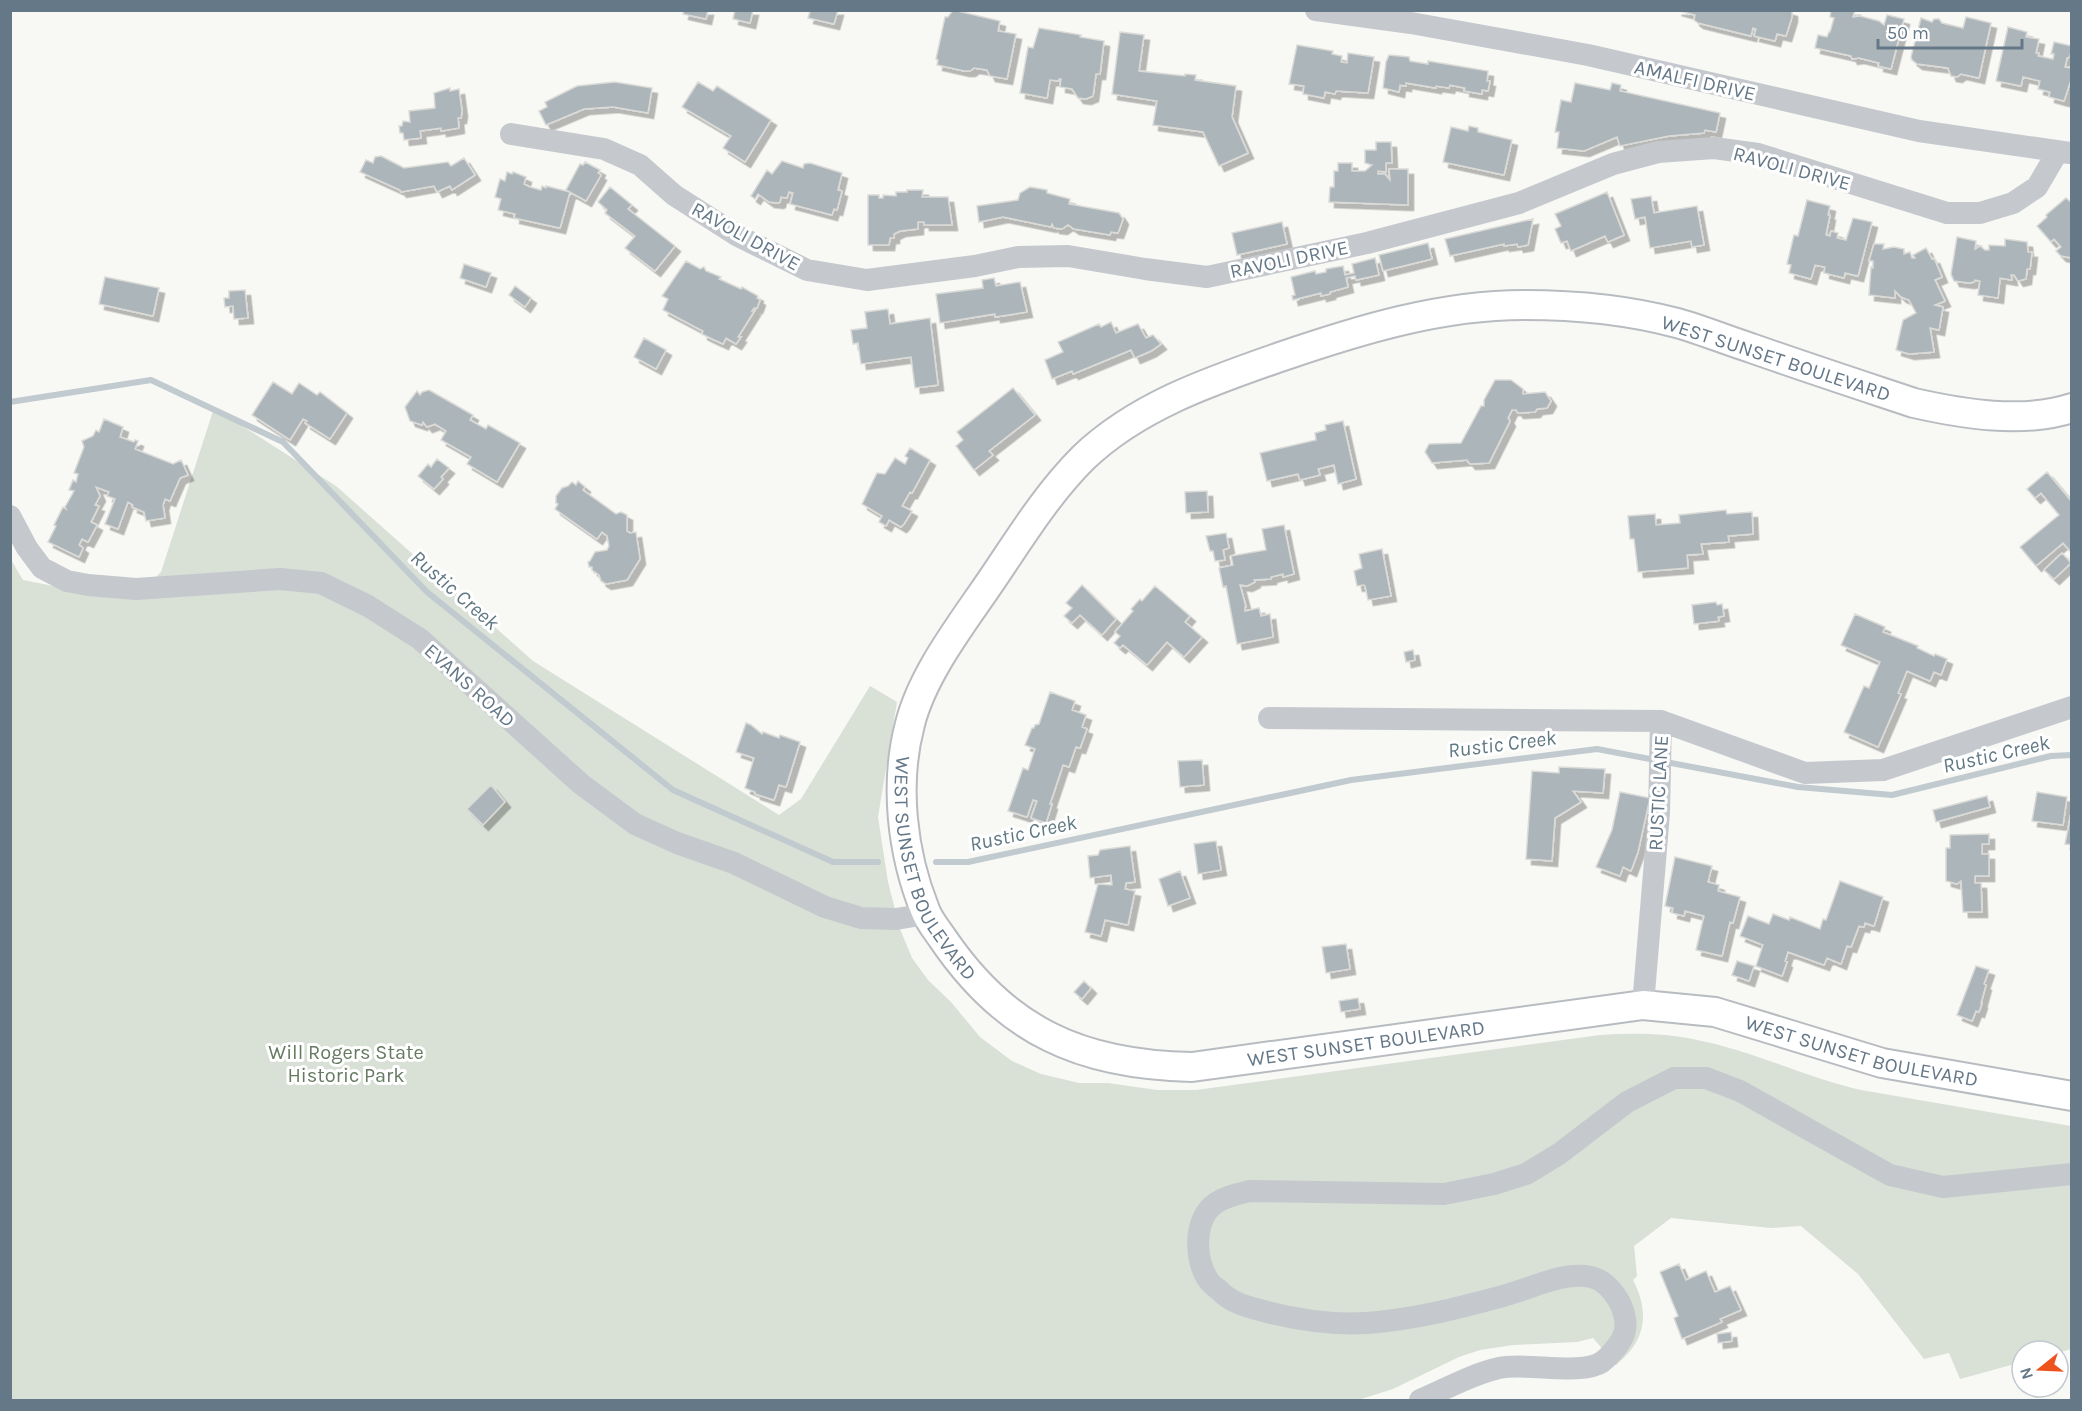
<svg xmlns="http://www.w3.org/2000/svg" width="2082" height="1411" font-family="Karla,sans-serif">
<style>
.green{fill:#d9e0d6}
.lines{fill:none;stroke-linecap:round;stroke-linejoin:round}
.stream{stroke:#c0cacf;stroke-width:6}
.building{fill:#acb5ba;stroke:#dadad7;stroke-width:1.5;filter:url(#shadow)}
.major-casing{stroke:#b8bcc0;stroke-width:32}
.minor{stroke:#c5c9cd;stroke-width:22}
.major{stroke:#fff;stroke-width:28}
.labels{text-anchor:middle;stroke-width:6;stroke-linejoin:round;paint-order:stroke}
.street-label{font-size:20px;fill:#657888;stroke:#fff}
.park-label{font-size:20px;fill:#657a60;stroke:#fff}
.water-label{font-size:21px;font-style:italic;fill:#617983;stroke:#fff}
</style>
<defs>
<filter id="shadow"><feDropShadow dx="5.5" dy="5.5" stdDeviation="0" flood-color="#0004"/></filter>
</defs>
<rect width="100%" height="100%" fill="#f8f8f5"/>
<!-- green -->
<path class="green" d="M214,408L336,486L533,661L779,815L801,799L870,686L897,702L878,817L888,882L900,929L912,958L928,980L951,1002L980,1037L1012,1061L1041,1074L1079,1083H1108L1157,1090H1196L1600,1035C1633,1033 1665,1033 1697,1040C1753,1051 1805,1077 1861,1090L2071,1126V1349L2058,1353V1351H2022V1362L1960,1379L1949,1353L1924,1359L1858,1274L1801,1226L1771,1228L1671,1218L1634,1246L1637,1276L1633,1280C1650,1313 1646,1341 1616,1365L1593,1338L1577,1342L1513,1345L1480,1350L1459,1357L1393,1389L1358,1400H11L10,558L23,580L109,597L137,596L161,572Z"/>
<g class="lines">
<!-- stream -->
<path class="stream" d="M10,402L151,380L283,442L427,592L673,790L833,862H878
M936,862H968L1351,780L1597,749L1798,787L1892,795L2051,756L2072,755"/>
</g>
<!-- building -->
<path class="building" d="M684,10H708L706,19L683,14Z
M735,10H753L750,23L733,19Z
M804,10H838L834,24L808,18L810,12Z
M953,10L1000,21L998,31L1016,34L1007,79L990,76L987,70L974,68L970,71H964L937,65L938,60L936,59L945,17H948Z
M1676,10H1788L1792,11V17L1786,36L1777,34L1775,41L1754,36L1756,29L1753,28L1751,36L1698,23L1694,20L1695,15Z
M1831,10H1855L1853,17L1860,16L1879,21L1884,25L1887,15L1904,19L1891,69L1878,66L1879,63L1859,58L1852,59L1851,56L1815,48L1818,35L1827,37L1829,32H1830L1834,18L1830,17Z
M1966,17L1991,23L1979,78L1961,74L1957,77L1951,76L1948,68L1917,64L1912,60L1911,57L1921,18L1932,22L1934,19H1939L1942,23L1963,28Z
M2008,27L2027,32L2026,37L2039,39L2036,53H2039L2038,56L2053,59L2054,54H2051L2054,42L2072,46L2070,57L2067,58L2065,67L2072,68V77L2064,101L2049,97L2050,92L2038,89L2040,81L2023,77L2021,86L1996,81Z
M1039,28L1081,35L1080,37L1104,41L1100,74H1096L1093,96L1086,99L1078,98L1072,89L1060,87L1061,79H1059V81L1050,80L1047,98L1020,93L1028,47L1033,48Z
M1120,32L1144,35L1139,71L1185,76V74L1196,75L1195,80L1236,86L1232,117L1248,153L1219,166L1203,132L1153,125L1157,101L1112,94Z
M1297,45L1333,51L1332,54L1342,56L1341,62L1347,63L1348,53L1374,57L1368,93L1336,91L1335,94L1325,92L1324,98L1303,94L1304,86L1289,84Z
M1389,55L1409,57L1410,61L1428,64V61L1488,71L1487,81H1490L1488,91L1482,90V94L1464,91L1465,88L1450,85L1449,88L1436,86V88L1406,83V86L1400,85L1399,92L1383,88L1386,62Z
M615,82L652,88L648,113L613,107L584,109L546,125L539,111L547,107L545,102L577,86Z
M698,82L713,91L717,86L771,120L745,162L723,148L731,136L682,107Z
M1575,83L1610,90L1612,83L1621,85L1620,91L1720,113L1716,132L1705,130L1704,133L1669,136L1620,146L1617,137L1584,151L1557,148L1559,132H1555L1561,100L1571,102Z
M450,88V91L459,89L462,111L461,118H458L459,128L441,131V128L420,131L421,138L404,140L403,133H400L399,126H402L403,121L410,122L409,111L435,108L434,93Z
M1469,126L1478,128V132L1512,140L1504,175L1443,162L1451,127L1468,131Z
M1376,142H1391L1392,163H1386V172L1378,171V174H1385L1390,180L1389,169H1408V205L1329,202L1330,187H1334V171H1338V163H1352V171H1365L1372,165L1365,163V150H1376Z
M381,156L404,168L448,162L451,166L464,158L475,175L452,190L450,186L437,192L434,186L401,192L400,190L360,172L366,160L373,163L375,157Z
M782,161L803,168L804,164L810,163L842,173L838,190L842,191L837,210L834,209L832,215L790,204L793,193L789,192L787,198L781,197L780,202L778,203L769,202L758,194L755,199L751,196L767,170L772,174Z
M585,162L600,170L598,173L601,175L586,201L566,190L580,164L583,165Z
M507,172L512,174L513,172L526,177L524,184L530,187L541,190L542,186L546,188V186L570,192L560,228L514,218L515,214L498,210L501,199L495,197L500,179L505,181Z
M610,187L632,205L628,209L675,246L655,271L625,248L635,236L605,213L607,210L598,202Z
M1030,187L1047,190V193L1070,199L1069,204L1119,213L1123,219L1118,233L1111,232L1110,235L1074,229L1068,225L1062,229L1054,228L1052,224L1051,227L1003,217L979,222L977,206L1018,200L1020,193Z
M907,190H923L922,197H948L952,225H924V222H918V229L900,231L894,234V238H890L889,245H868V195H879V198H883V195L896,196V192H907Z
M1607,192L1624,235L1608,242L1605,236L1571,251L1567,241L1561,243L1555,229L1561,226L1555,214Z
M1651,196L1654,213L1697,206L1704,245L1692,247L1691,241L1650,248L1645,217L1635,219L1631,199Z
M2066,198L2072,203V258L2061,256L2056,251L2061,247L2054,239L2051,242L2037,226L2047,217L2046,215Z
M1807,200L1830,206L1828,215H1830L1826,235L1830,236L1831,231L1838,233L1837,238L1846,240L1853,218L1872,222L1858,276L1845,273L1844,278L1824,273L1825,267L1815,265L1811,279L1789,273L1791,265L1787,264L1794,235L1798,236Z
M1533,219L1528,245L1518,247L1517,244L1504,246V244L1450,256L1445,239Z
M1282,222L1287,244L1237,255L1232,233Z
M1957,237L1976,241L1975,249L1980,246L1985,250H1989V245L2005,246V239L2027,242L2028,252H2032L2030,269H2027L2026,279L2018,281L2014,275H2011L2012,280L2000,278L1998,298L1978,295L1980,281L1975,280L1974,282L1969,283L1954,281L1951,274Z
M1428,243L1432,259L1383,271L1379,255Z
M1874,244H1884L1883,249L1894,247L1904,249V254L1910,252L1912,258H1915L1913,255L1926,248L1932,259L1934,258L1942,277L1935,280L1945,301L1935,305L1943,307L1939,330L1930,328L1934,352L1909,354L1896,350L1903,320L1916,313L1909,300L1901,297L1895,291V298L1869,295L1871,267L1873,268V261H1869Z
M1375,258L1379,275L1356,280L1355,276L1346,278L1348,287L1330,292V294L1321,296V293L1293,300L1292,296L1295,295L1291,277L1315,271L1316,274L1326,272V269L1343,266L1345,275L1354,273L1352,264Z
M686,261L700,269L704,267L706,271L721,277L719,279L741,289L742,287L758,296L757,298L760,300L757,308H754L752,311L755,310L738,337H741L736,344L726,338L723,344L710,338L702,334L703,331L663,310L668,299L662,296Z
M464,264L491,273L486,287L460,278Z
M105,277L159,288L153,316L99,304Z
M994,278L996,286L1020,282L1027,312L995,317V314L940,323L936,294L983,288L982,280Z
M515,286L531,298L525,307L509,295Z
M245,290L248,318L234,319L233,306L225,307L224,298H229V291Z
M888,309L890,324L930,318L938,385L915,388L911,357L861,364L858,343L853,344L851,330L867,328L865,312Z
M1111,322L1116,333L1138,324L1146,338L1153,335L1161,344L1151,351L1135,358L1131,350L1073,374L1072,371L1052,379L1045,360L1063,352L1058,342L1099,324L1101,327Z
M644,338L666,350L656,369L634,357Z
M1495,380H1511L1523,389V394L1545,392L1551,401L1547,408L1537,409L1535,412L1518,413L1516,410H1512L1508,418L1510,421L1489,463L1470,464L1467,460L1432,463L1425,452L1429,444L1461,443L1481,406H1484V400Z
M273,382L292,394L299,383L317,395L320,392L347,413L330,439L305,423L307,421L303,419L290,440L252,415Z
M1013,388L1035,415L989,451L993,455L974,470L956,446L963,440L957,432Z
M429,390L473,415L470,420L486,429L488,425L520,443L497,482L467,464L471,457L441,440L446,431L435,424L427,427L423,422L422,425L410,421L405,407L417,391L420,395L422,392Z
M104,419L123,427L120,437L134,442L135,440L138,441L135,449L173,464L181,460L188,475L180,478L170,501L165,499L163,505L165,518L146,521L144,512L132,507L133,505L128,502L118,529L105,524L115,499L107,496L109,492L96,487L100,496L95,505L99,506L91,522L97,525L88,542L82,539L79,545L83,548L79,557L48,542L56,526L54,525L63,507L66,509L65,507L74,491L69,490L73,480L76,482L78,474L74,473L84,447L82,441L93,436L96,430L99,432Z
M1343,421L1356,479L1338,484L1334,465L1318,469L1320,475L1300,480L1298,474L1267,481L1260,453L1316,440L1315,433L1326,430L1325,425Z
M910,448L930,460L912,493L910,492L902,506L912,511L904,524L901,527L889,520L886,526L879,522L882,516L862,504L877,473L885,474L895,458L905,464L908,458L905,456Z
M437,459L449,468L441,477L443,479L434,489L418,476L428,464L431,467Z
M2047,472L2072,502V553L2063,543L2036,566L2020,547L2059,515L2041,493L2035,498L2027,489Z
M578,481L585,487L583,490L616,514L621,512L627,515V531L630,533L636,532L640,559L627,580L606,584L601,581L599,575L592,570V567H589L588,562L590,561L595,552L607,550L609,546L607,536L602,532L597,539L555,509L558,504L556,503V496L562,488L568,486L572,482L576,485Z
M1207,491L1208,512L1186,513L1185,492Z
M1726,510L1727,514L1752,512L1753,534L1728,536L1729,542L1701,544L1703,554L1687,555L1688,568L1638,572L1634,539H1630L1628,516L1655,514L1656,525L1680,523L1679,515Z
M1284,525L1294,574L1283,577V574L1271,577V579L1254,580L1255,582L1247,586L1240,585L1246,607H1245V611L1259,608L1261,616L1270,614L1273,637L1237,644L1226,586L1223,587L1219,568L1233,565L1231,556L1266,550L1262,529Z
M1226,533L1229,548L1223,550L1225,560L1215,561L1213,551H1210L1206,536Z
M1382,549L1391,596L1368,600L1365,586L1364,585L1357,586L1354,571L1362,568L1359,554Z
M2062,553L2071,563L2054,579L2044,570Z
M1082,585L1116,619L1102,635L1080,615L1072,623L1064,616L1072,608L1066,603Z
M1155,586L1190,616L1185,622L1202,637L1184,657L1167,642L1147,665L1123,645L1120,648L1114,643L1120,636L1115,632L1133,611L1131,609L1140,599L1142,601Z
M1716,602L1717,605L1722,604L1724,616L1718,617L1719,621L1694,624L1692,605Z
M1855,614L1885,627L1883,632L1918,646L1917,648L1934,656L1935,654L1947,659L1941,675L1934,672L1930,681L1907,671L1898,693L1901,694L1878,747L1844,732L1864,686L1869,688L1880,662L1841,645Z
M1413,650L1415,660L1406,662L1404,652Z
M1050,692L1075,701L1072,710L1086,715L1082,727L1087,729L1080,748L1076,747L1069,767L1063,765L1050,804H1052L1046,823L1031,818L1037,801L1033,800L1027,817L1008,811L1023,768L1028,770L1035,749L1025,745L1032,728H1034L1035,725L1039,724Z
M746,723L751,725L762,734L763,732L779,738L780,735L800,742L786,787L779,785L774,800L755,794V792L745,788L754,758L736,752Z
M1202,760L1204,785L1180,787L1178,761Z
M1559,767L1605,769L1603,793L1573,791L1581,802L1555,818L1552,861L1526,859L1532,771L1559,773Z
M491,785L505,802L483,825L467,809Z
M1620,792L1650,798L1638,852L1631,871L1623,867L1620,876L1596,867L1612,830Z
M2037,792L2067,797L2063,825L2032,821Z
M1987,796L1990,807L1936,822L1933,810Z
M2072,809V845L2065,844Z
M1989,834V844H1982V854H1989V876H1975V883H1981L1982,912H1963L1961,881L1957,884L1946,881V848H1950V835Z
M1216,841L1221,870L1198,874L1194,844Z
M1130,846L1135,882L1126,883L1125,889L1135,891L1128,925L1105,920L1101,936L1085,932L1098,884L1112,885L1111,875L1090,878L1088,856L1098,855L1100,850Z
M1675,857L1712,866L1708,882L1719,885L1718,891L1740,897L1733,923L1730,922L1722,956L1696,950L1704,916L1685,911L1684,916L1672,913L1673,908L1665,906Z
M1180,871L1190,898L1168,906L1159,879Z
M1840,881L1883,897L1874,926L1865,923L1864,927L1859,926L1851,947L1847,946L1841,964L1827,958L1824,965L1788,952L1785,961L1787,962L1782,976L1756,966L1763,945L1740,936L1748,916L1769,924L1773,914L1789,920L1790,917L1820,929L1823,919L1826,920Z
M1346,944L1350,969L1326,973L1322,947Z
M1737,961L1754,966L1749,981L1732,975Z
M1976,966L1989,970L1984,984L1986,985L1981,1003H1982L1979,1012L1976,1011L1972,1021L1957,1015Z
M1084,981L1091,988L1082,999L1074,992Z
M1358,998L1360,1009L1341,1012L1339,1001Z
M1679,1264L1686,1280L1706,1271L1715,1292L1730,1286L1741,1310L1720,1319L1722,1322L1682,1339L1674,1318L1678,1316L1660,1272Z
M1731,1332L1732,1341L1718,1343L1717,1334Z"/>
<g class="lines">
<!-- major casing -->
<g class="major-casing">
<g id="major">
<path id="s1" d="M2072,408C2023,424 1963,414 1914,403C1860,385 1805,367 1751,348C1726,340 1702,330 1677,323C1628,310 1574,305 1524,305C1440,305 1359,330 1280,357C1211,381 1137,406 1083,458C1048,493 1022,535 995,575C965,620 923,672 910,724C894,784 902,853 925,910C929,921 937,930 943,939C971,980 1005,1015 1050,1037C1094,1059 1144,1066 1192,1067L1643,1005L1715,1012L1882,1063L2072,1096"/>
</g>
</g>
<!-- minor -->
<path class="minor" d="M1316,10L1411,23L1588,55L1919,131L2070,153
M511,134L604,149L640,165L674,195L738,236L807,270L867,280L975,266L1018,257L1068,256L1145,269L1207,277L1367,243L1519,203L1613,164L1658,152L1714,148L1758,154L1947,213H1980L2013,203L2037,187L2057,153
M10,516L27,548L42,568L67,581L88,585L136,589L280,579L321,583L368,606L420,639L581,784L635,824L677,843L734,863L825,907L861,918L896,919L926,914
M1269,718L1661,721L1659,813L1643,1005
M1661,721L1805,773L1883,770L2072,707
M1420,1400C1446,1389 1472,1374 1499,1368C1526,1362 1581,1376 1602,1362C1610,1356 1621,1343 1624,1334C1631,1314 1612,1281 1591,1277C1562,1271 1531,1289 1503,1296C1459,1308 1412,1320 1366,1323C1333,1325 1299,1320 1267,1312C1249,1307 1232,1304 1219,1290C1215,1287 1211,1284 1209,1281C1194,1261 1193,1218 1216,1203C1226,1196 1238,1194 1250,1191L1444,1194L1494,1184L1526,1174L1559,1154L1627,1102L1674,1078H1706L1740,1091L1890,1175L1943,1187L2072,1174"/>
<!-- major -->
<use href="#major" class="major"/>
</g>
<g class="labels">
<!-- street labels -->
<g class="street-label">
<text transform="translate(1695 80) rotate(13)" y="7">AMALFI DRIVE</text>
<text transform="translate(1792 168) rotate(15)" y="7">RAVOLI DRIVE</text>
<text transform="translate(746 236) rotate(29)" y="7">RAVOLI DRIVE</text>
<text transform="translate(1289 259) rotate(-12)" y="7">RAVOLI DRIVE</text>
<text transform="translate(1776 358) rotate(18)" y="7">WEST SUNSET BOULEVARD</text>
<text transform="translate(470 685) rotate(42)" y="7">EVANS ROAD</text>
<text transform="translate(1658 793) rotate(-87)" y="7">RUSTIC LANE</text>
<text dy="7" stroke="none"><textPath href="#s1" startOffset="1510">WEST SUNSET BOULEVARD</textPath></text>
<text dy="7" stroke="none"><textPath href="#s1" startOffset="2050">WEST SUNSET BOULEVARD</textPath></text>
<text dy="7" stroke="none"><textPath href="#s1" startOffset="2554">WEST SUNSET BOULEVARD</textPath></text>
</g>
<!-- park labels -->
<g class="park-label">
<text x="346" y="1059">Will Rogers State<tspan x="346" dy="23">Historic Park</tspan></text>
</g>
<!-- water labels -->
<g class="water-label">
<text transform="translate(455 590) rotate(41)" y="7">Rustic Creek</text>
<text transform="translate(1502 744) rotate(-7)" y="7">Rustic Creek</text>
<text transform="translate(1996 754) rotate(-13)" y="7">Rustic Creek</text>
<text transform="translate(1023 833) rotate(-12)" y="7">Rustic Creek</text>
</g>
</g>
<!-- border -->
<rect width="2082" height="1411" fill="none" stroke="#657888" stroke-width="24"/>
<!-- north arrow -->
<g transform="translate(2040 1369) rotate(252)"><circle r="28" fill="#ffffff" stroke="#c1c9cf" stroke-width="1.5"/>
<path d="M0-4.5L10 22L0 15L-10 22Z" fill="#ee531e"/>
<text y="-9" font-size="16" font-weight="bold" text-anchor="middle" fill="#657888">N</text>
</g>
<!-- scale -->
<path d="M1878 39v9h144v-9" fill="none" stroke="#657888" stroke-width="3"/>
<text x="1887" y="39" font-size="18" fill="#657888" stroke="#ffffff" stroke-width="4.5" paint-order="stroke">50 m</text>
</svg>
